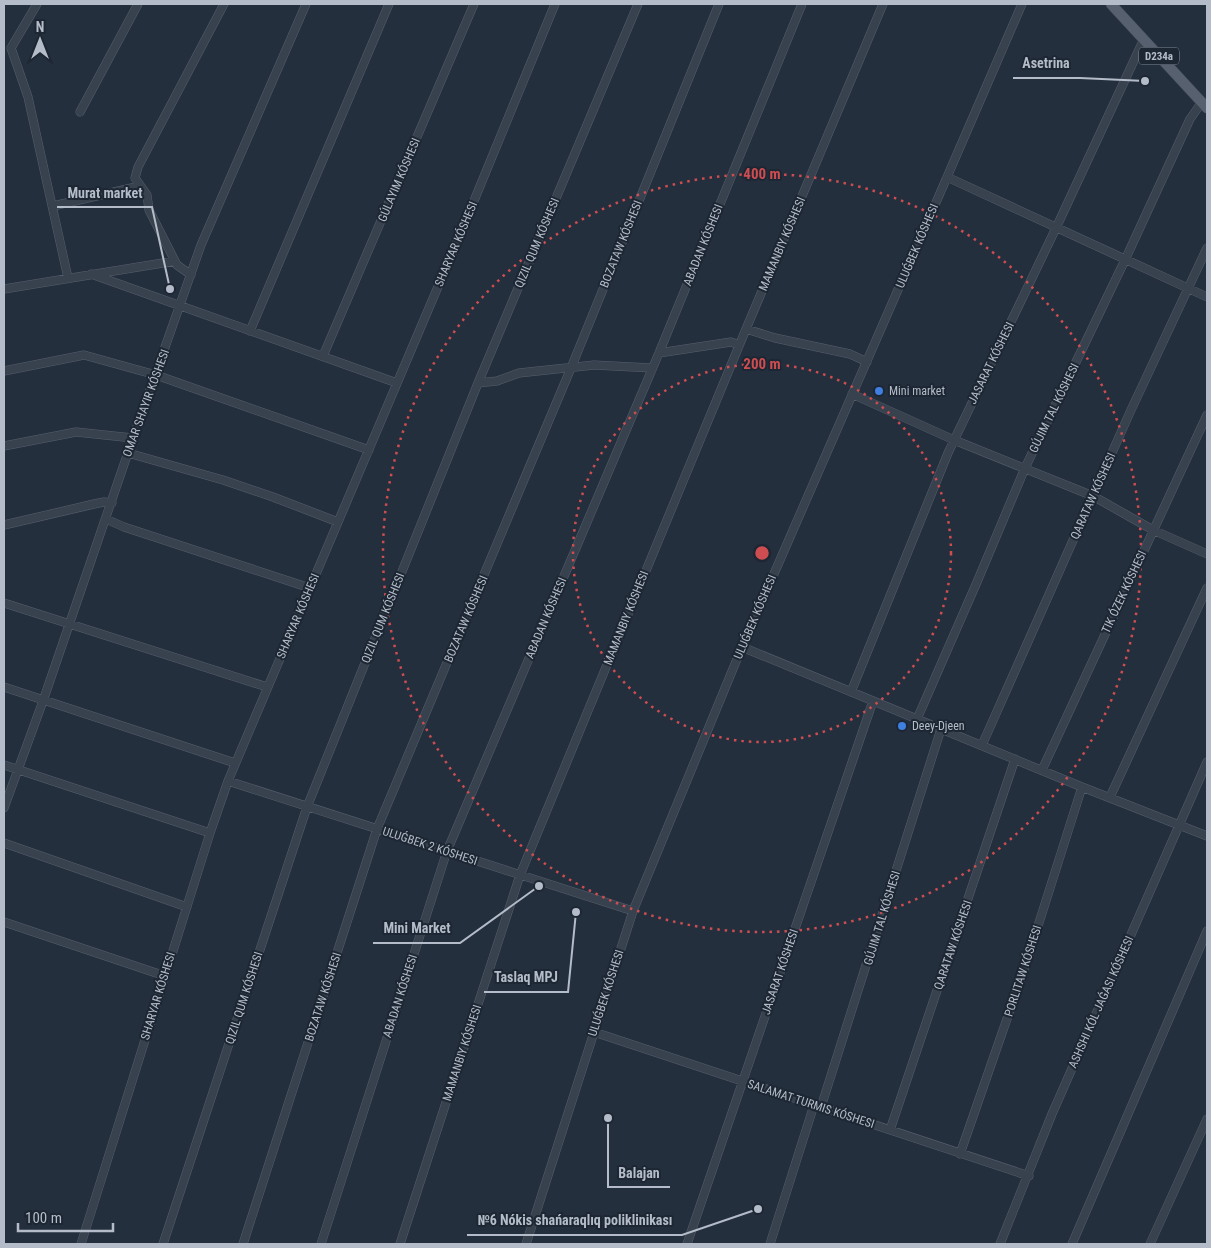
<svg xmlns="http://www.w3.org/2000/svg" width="1211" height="1248" font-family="'Roboto Condensed',sans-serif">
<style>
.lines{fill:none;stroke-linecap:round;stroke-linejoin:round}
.minor-casing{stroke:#565f6c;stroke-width:9}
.major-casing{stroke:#414a57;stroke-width:11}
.minor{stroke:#38414e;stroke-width:8}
.major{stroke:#56606e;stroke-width:10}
.ring{fill:none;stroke:#ce4d50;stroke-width:2.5;stroke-dasharray:2.5 5}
.shop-dot{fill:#3f7fe0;stroke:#1d2633;stroke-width:2}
.labels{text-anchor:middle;stroke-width:4;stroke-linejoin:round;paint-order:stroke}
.shield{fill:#1d2633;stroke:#878f9c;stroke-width:1}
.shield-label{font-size:11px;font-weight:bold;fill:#b4bcc9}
.street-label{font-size:12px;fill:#b4bcc9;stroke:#1d2633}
.poi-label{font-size:12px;fill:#b4bcc9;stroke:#1d2633;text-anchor:start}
.centre{fill:#ce4d50;stroke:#1d2633;stroke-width:2.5}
.ring-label{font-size:15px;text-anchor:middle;font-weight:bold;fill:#ce4d50;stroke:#1d2633;stroke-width:4;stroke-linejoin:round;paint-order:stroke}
.leader{fill:none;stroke:#b4bcc9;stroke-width:2}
.callout-dot{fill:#b4bcc9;stroke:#1d2633;stroke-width:2}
.callout-label{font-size:14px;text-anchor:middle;font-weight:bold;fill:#b4bcc9;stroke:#1d2633;stroke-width:4;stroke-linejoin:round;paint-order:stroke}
</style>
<rect width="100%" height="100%" fill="#242f3e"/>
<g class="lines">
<!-- minor casing -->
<g class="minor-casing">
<path id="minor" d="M11,48L28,97L68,278
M11,48L37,4
M80,112L138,4
M947,177L1207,297
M53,206L140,186
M91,274L397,383
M191,275L177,265L149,210L147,195L135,178L138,167L224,4
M4,289L175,261
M746,329L775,338L850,354L867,362
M250,331L389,4
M659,353L731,342L739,345
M323,356L474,4
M4,371L84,355L156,375L369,450
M478,383L497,381L519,373L594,365L652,368
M852,394L954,440L1093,496L1153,530L1207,554
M4,446L76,432L133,438
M128,453L223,480L273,497L338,522
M106,519L124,527L310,588
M4,525L94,504L104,502L112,503
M4,603L267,687
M742,647L1082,787L1207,836
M4,687L235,763
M851,692L948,453L1056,228L1144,39
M917,719L977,582L1025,468L1125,260L1190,119L1202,102
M982,745L1131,410L1207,248
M4,765L210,833
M1042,770L1207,415
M228,781L633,911
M1110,797L1207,588
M4,808L43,701L133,438L201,245L306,4
M4,843L187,907
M4,922L165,976
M594,1032L1029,1176
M821,1107L941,729
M890,1130L1015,759
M960,1154L1025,967L1082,787
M81,1244L210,833L228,781L457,242L555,4
M163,1244L307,807L478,383L638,4
M243,1244L377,829L571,368L719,4
M321,1244L447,851L659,353L802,4
M400,1244L520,875L746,329L883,4
M526,1244L633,911L742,647L928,221L1022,4
M687,1244L873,701
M770,1244L814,1105
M1000,1244L1052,1114L1207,762
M1072,1244L1207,931
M1150,1244L1207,1119"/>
</g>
<!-- major casing -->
<g class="major-casing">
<path id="major" d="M1111,4L1207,108"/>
</g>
<!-- minor -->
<use href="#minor" class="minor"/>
<!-- major -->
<use href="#major" class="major"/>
</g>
<!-- distance rings -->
<g class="ring">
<circle cx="762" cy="553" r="189"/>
<circle cx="762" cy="553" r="379"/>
</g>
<!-- markers -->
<g class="shop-dot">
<circle cx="879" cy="391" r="5"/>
<circle cx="902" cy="726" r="5"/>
</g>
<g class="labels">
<!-- shield labels -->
<rect class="shield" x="1139" y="47.5" width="40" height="17" rx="4"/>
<g class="shield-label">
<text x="1159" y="60">D234a</text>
</g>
<!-- street labels -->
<g class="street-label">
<text transform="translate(399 180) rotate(-67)" y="4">GÚLAYIM KÓSHESI</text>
<text transform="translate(537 243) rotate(-67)" y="4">QIZIL QUM KÓSHESI</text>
<text transform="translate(456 244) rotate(-67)" y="4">SHARYAR KÓSHESI</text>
<text transform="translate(621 244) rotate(-68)" y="4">BOZATAW KÓSHESI</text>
<text transform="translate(782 244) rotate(-67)" y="4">MAMANBIY KÓSHESI</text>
<text transform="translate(703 245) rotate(-68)" y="4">ABADAN KÓSHESI</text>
<text transform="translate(917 246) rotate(-67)" y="4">ULUǴBEK KÓSHESI</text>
<text transform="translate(991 363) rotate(-64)" y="4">JASARAT KÓSHESI</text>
<text transform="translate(146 403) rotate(-70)" y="4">OMAR SHAYIR KÓSHESI</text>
<text transform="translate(1054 408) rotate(-64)" y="4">GÚJIM TAL KÓSHESI</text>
<text transform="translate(1093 496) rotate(-66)" y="4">QARATAW KÓSHESI</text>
<text transform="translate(1124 592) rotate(-65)" y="4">TIK ÓZEK KÓSHESI</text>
<text transform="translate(298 616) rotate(-67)" y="4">SHARYAR KÓSHESI</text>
<text transform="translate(755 617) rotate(-67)" y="4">ULUǴBEK KÓSHESI</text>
<text transform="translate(383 618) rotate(-68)" y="4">QIZIL QUM KÓSHESI</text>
<text transform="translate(546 618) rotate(-67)" y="4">ABADAN KÓSHESI</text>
<text transform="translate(626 618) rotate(-68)" y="4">MAMANBIY KÓSHESI</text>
<text transform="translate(466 619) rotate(-67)" y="4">BOZATAW KÓSHESI</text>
<text transform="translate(430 846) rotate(18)" y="4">ULUǴBEK 2 KÓSHESI</text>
<text transform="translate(882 918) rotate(-73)" y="4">GÚJIM TAL KÓSHESI</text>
<text transform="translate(953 945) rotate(-71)" y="4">QARATAW KÓSHESI</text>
<text transform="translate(1023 971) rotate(-72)" y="4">PORLITAW KÓSHESI</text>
<text transform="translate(780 972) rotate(-71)" y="4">JASARAT KÓSHESI</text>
<text transform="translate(606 993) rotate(-72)" y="4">ULUǴBEK KÓSHESI</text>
<text transform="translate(158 996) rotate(-73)" y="4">SHARYAR KÓSHESI</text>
<text transform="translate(400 996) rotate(-72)" y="4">ABADAN KÓSHESI</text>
<text transform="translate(323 997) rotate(-72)" y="4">BOZATAW KÓSHESI</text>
<text transform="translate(244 998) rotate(-72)" y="4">QIZIL QUM KÓSHESI</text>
<text transform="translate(1101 1002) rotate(-66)" y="4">ASHSHI KÓL JAǴASI KÓSHESI</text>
<text transform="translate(462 1053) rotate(-72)" y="4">MAMANBIY KÓSHESI</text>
<text transform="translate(811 1104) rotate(18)" y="4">SALAMAT TURMIS KÓSHESI</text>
</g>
<!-- poi labels -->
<g class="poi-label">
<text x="889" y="395">Mini market</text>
<text x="912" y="730">Deey-Djeen</text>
</g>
</g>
<circle cx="762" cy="553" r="8" class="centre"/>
<g class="ring-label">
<text x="762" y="179">400 m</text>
<text x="762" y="369">200 m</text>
</g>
<!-- callouts -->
<path class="leader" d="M1145 81L1080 78H1013M170 289L152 207H57M539 886L460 943H373M576 912L568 992H484M608 1118L608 1187H670M758 1209L682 1235H467"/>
<g class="callout-dot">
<circle cx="1145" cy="81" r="5"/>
<circle cx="170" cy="289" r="5"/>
<circle cx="539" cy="886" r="5"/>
<circle cx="576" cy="912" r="5"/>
<circle cx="608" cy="1118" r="5"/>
<circle cx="758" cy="1209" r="5"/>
</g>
<g class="callout-label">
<text x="1046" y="68">Asetrina</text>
<text x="105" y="198">Murat market</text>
<text x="417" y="933">Mini Market</text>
<text x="526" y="982">Taslaq MPJ</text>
<text x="639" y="1178">Balajan</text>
<text x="575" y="1225">№6 Nókis shańaraqlıq poliklinikası</text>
</g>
<!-- border -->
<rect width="1211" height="1248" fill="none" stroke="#b4bcc9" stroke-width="10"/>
<!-- north arrow -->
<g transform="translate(40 40)" stroke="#1d2633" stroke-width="4" paint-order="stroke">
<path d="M0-4L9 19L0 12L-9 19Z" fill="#b4bcc9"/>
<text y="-8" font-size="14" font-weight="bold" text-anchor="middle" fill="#b4bcc9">N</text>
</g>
<!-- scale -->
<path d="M18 1223v8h95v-8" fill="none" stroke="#b4bcc9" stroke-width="2.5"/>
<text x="25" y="1223" font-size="15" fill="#b4bcc9" stroke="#1d2633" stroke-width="4" paint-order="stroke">100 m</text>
</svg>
